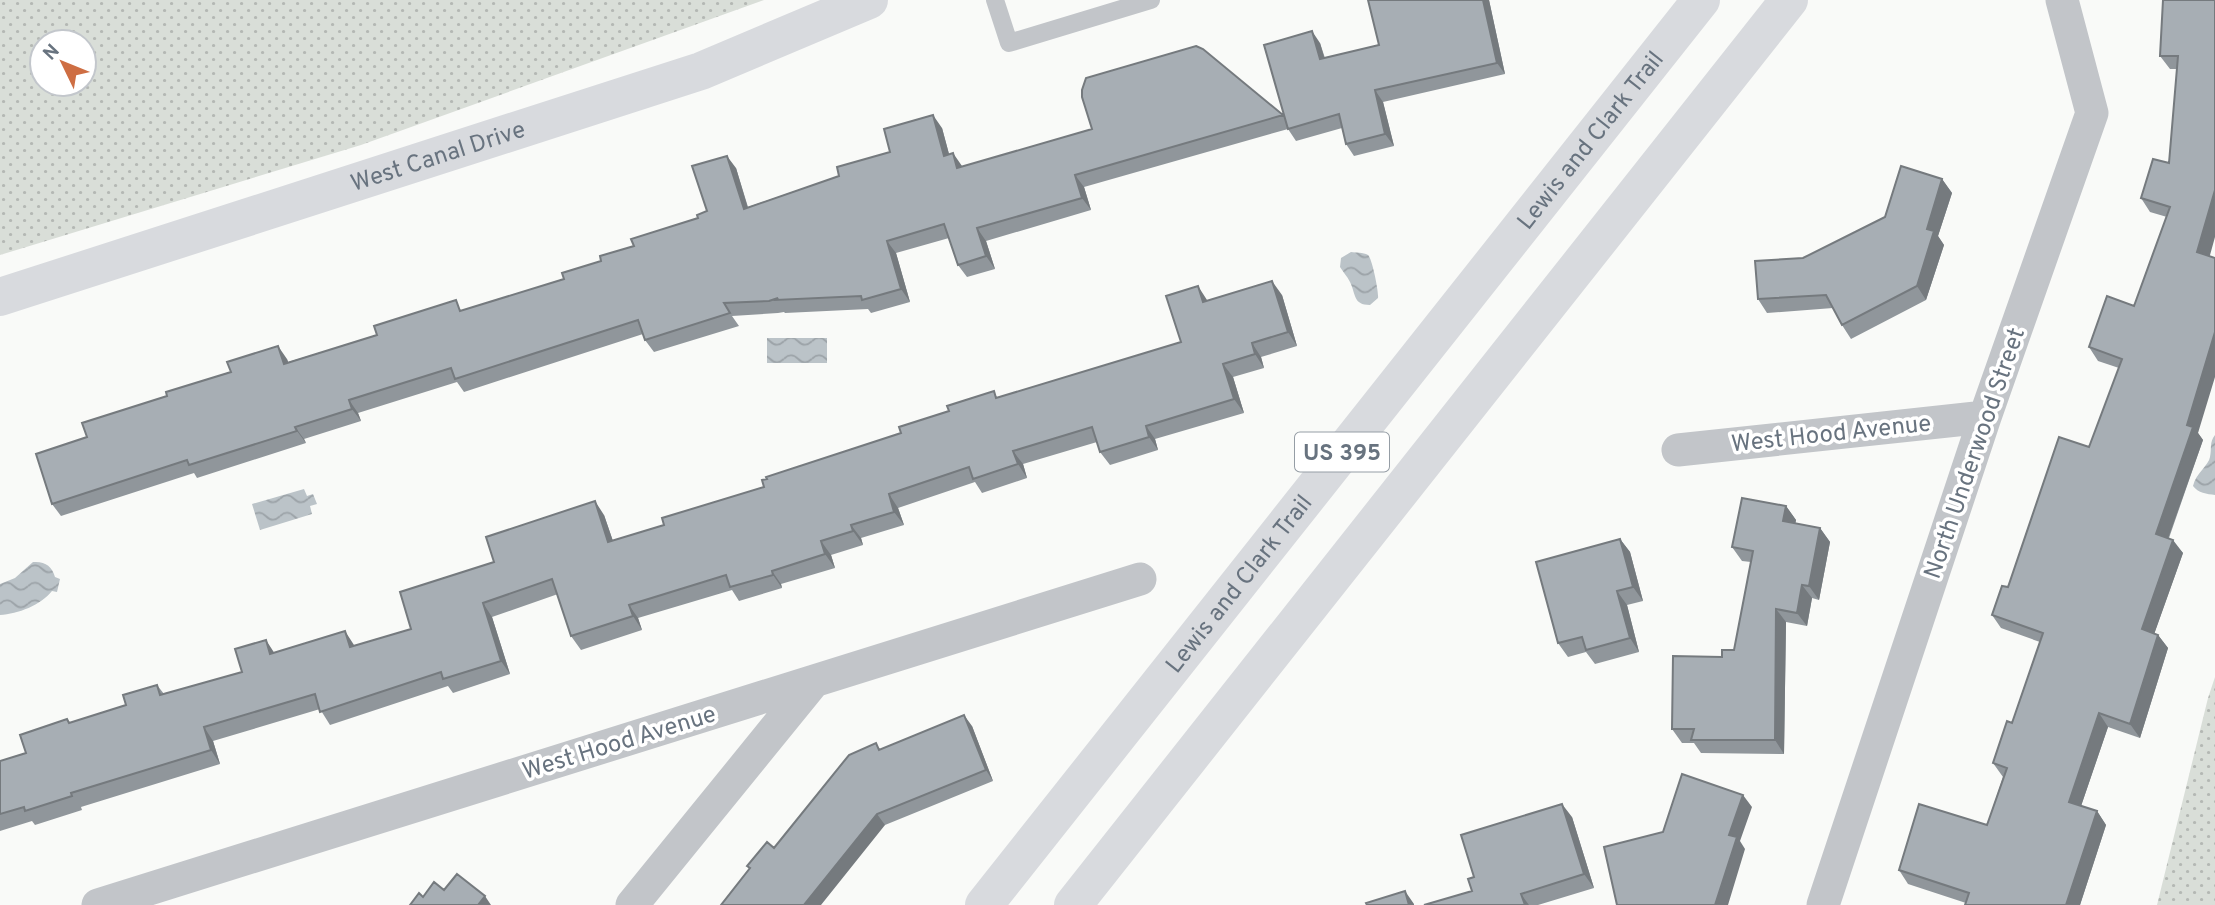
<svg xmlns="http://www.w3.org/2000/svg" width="2215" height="905" font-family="Overpass,sans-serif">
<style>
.grass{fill:url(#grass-dots);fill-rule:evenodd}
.water{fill:url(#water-waves)}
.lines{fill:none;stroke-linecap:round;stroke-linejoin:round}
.lane{stroke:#c2c5c9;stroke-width:18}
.street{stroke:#c2c5c9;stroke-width:33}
.secondary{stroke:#d8dade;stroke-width:38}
.highway{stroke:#d8dade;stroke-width:38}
.wall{fill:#90969b}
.shaded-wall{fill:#757a7e}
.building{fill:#a7aeb4;stroke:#757a7e;stroke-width:2}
.labels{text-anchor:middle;stroke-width:7;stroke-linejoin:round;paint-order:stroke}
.shield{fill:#fff;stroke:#959da5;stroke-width:2}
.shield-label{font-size:23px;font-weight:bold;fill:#68737f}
.street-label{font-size:24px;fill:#68737f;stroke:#fff}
</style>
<defs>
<pattern id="grass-dots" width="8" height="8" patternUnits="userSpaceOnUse" patternTransform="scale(1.75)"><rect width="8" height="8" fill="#d9ded8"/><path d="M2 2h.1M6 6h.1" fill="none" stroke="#b4b8b4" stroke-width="1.8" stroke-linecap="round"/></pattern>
<pattern id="water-waves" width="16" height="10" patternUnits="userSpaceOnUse" patternTransform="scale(1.75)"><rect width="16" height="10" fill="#bbc3c8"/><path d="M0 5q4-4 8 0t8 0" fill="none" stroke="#9ca3a8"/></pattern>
</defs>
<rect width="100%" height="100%" fill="#f9faf8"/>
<!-- grass -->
<path class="grass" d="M0,0H764L361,145L0,255ZM84,42V84H42V42Z
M2215,677V905H2157L2208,698Z"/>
<!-- water -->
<path class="water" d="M1351,252C1356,253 1363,252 1368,255C1372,258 1379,292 1378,298L1370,305C1353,305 1356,294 1350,282C1347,276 1343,272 1340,267L1341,258Z
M767,338H827V363H767Z
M2215,435V495C2207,494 2198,493 2193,486C2196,473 2209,465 2210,457C2212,448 2209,443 2215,435Z
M304,489L307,496L313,494L317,504L310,506L312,514L260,530L252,504Z
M33,562C45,561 52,566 55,577L60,579L57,592L52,591C41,605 18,614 0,615V584L15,578Z"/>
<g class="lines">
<!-- lane -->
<path class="lane" d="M995,0L1009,43L1151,0"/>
<!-- street -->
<path class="street" d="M1678,450L1985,417
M98,905L1140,579
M632,905L814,681
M1823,905L1985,417L2092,113L2062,0"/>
<!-- secondary -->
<path class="secondary" id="s1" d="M0,297L701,71L869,0"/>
<!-- highway -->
<g class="highway">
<path id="s2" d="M984,905L1701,0"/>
<path d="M1073,905L1789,0"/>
</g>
</g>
<!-- wall -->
<path class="wall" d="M1489,0L1505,74L1383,102L1394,146L1354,156L1346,144L1342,128L1296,141L1288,129L1084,187L1091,210L986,241L995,269L967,277L958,265L949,238L896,253L910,302L871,313L868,309L785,313L784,312L778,313L732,316L739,326L654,352L645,340L643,334L464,392L457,382L358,413L361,421L304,439L306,443L197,478L194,473L61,516L52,504L87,437L287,359L288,362L464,310L564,279L634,246L698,218L707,211L736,168L748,207L839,176L942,128L949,154L962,167L1283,115L1285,117L1320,43L1325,58L1379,45Z
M2215,0L2209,256L2198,433L2203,440L2169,538L2183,553L2154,634L2158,635L2168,648L2140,738L2108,727L2081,806L2097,811L2106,825L2080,905H1965L1966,903L1908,884L1899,870L1987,825L2003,777L1993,763L2012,723L2040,642L2001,628L1992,615L2089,447L2119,368L2098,361L2089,347L2134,306L2167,217L2150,212L2141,198L2169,163L2177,69H2170L2160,56Z
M1942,179L1952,193L1938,236L1944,245L1926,300L1851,339L1842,325L1833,308L1767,313L1758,299L1803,258L1885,217Z
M1282,295L1297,346L1261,357L1264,368L1233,377L1244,413L1155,439L1158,450L1110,465L1100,452L1097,442L1023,464L1027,478L982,493L975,482L898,508L904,525L861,538L863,545L831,555L835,568L781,584L782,588L739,601L732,590L638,618L642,630L581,650L571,636L558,594L492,617L510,674L453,693L448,686L330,725L320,709L213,741L220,764L81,807L82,810L35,825L32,821L0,831V761L26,753L67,719L70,723L126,705L157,685L164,694L242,672L275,653L355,646L411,629L494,562L604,515L613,541L664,525L901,433L999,398L1181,342L1208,301Z
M1786,506L1796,520L1795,524L1820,528L1830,542L1819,600L1812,598L1807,626L1786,622L1784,754L1701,753L1694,743H1682L1672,729L1722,657L1734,650L1751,562L1742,561L1732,547Z
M1620,539L1630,552L1643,601L1627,605L1639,652L1595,664L1586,652L1568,657L1558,643Z
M972,726L993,781L885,825L749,869L747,866L774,848L881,749Z
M1572,817L1594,888L1538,905H1424L1472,891L1474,877Z"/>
<!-- shaded-wall -->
<path class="shaded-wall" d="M1483,0H1489L1505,74L1497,63Z
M1312,31L1320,43L1328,71L1320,59Z
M1375,90L1383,102L1394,146L1385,134Z
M933,115L942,128L953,169L944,156Z
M953,153L962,166L966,181L957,168Z
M727,156L736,168L752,222L744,209Z
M1075,175L1084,187L1091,210L1082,198Z
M1942,179L1952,193L1938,236L1944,245L1926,300L1917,286L1927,229Z
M2215,190V237L2207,266L2197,252Z
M977,228L986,241L995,269L986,256Z
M887,241L896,253L910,302L901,289Z
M1272,281L1282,295L1297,346L1288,332Z
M1198,286L1207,300L1212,316L1203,302Z
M2215,332V377L2198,433L2203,440L2165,547L2156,534L2187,425Z
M1252,343L1261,357L1264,368L1255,354Z
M278,346L287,359L293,376L284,364Z
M1223,364L1233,377L1244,413L1234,399Z
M349,400L358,413L361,421L352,409Z
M1146,426L1155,439L1158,450L1149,437Z
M295,427L304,439L306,443L297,431Z
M1013,451L1023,464L1027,478L1018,464Z
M889,494L898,508L904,525L894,512Z
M595,501L604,515L618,556L608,542Z
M1786,506L1796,520L1793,535L1783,521Z
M851,525L861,538L863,545L853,531Z
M1820,528L1830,542L1819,600L1809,586Z
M1620,539L1630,552L1643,601L1633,587Z
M2173,540L2183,553L2151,643L2142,629Z
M821,541L831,555L835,568L825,554Z
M772,571L781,584L782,588L773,575Z
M1802,585L1812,598L1807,626L1797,613Z
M1617,591L1627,605L1639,652L1630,638Z
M483,603L492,617L510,674L501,661Z
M629,605L638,618L642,630L633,616Z
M1776,609L1786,622L1784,754L1775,740Z
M345,631L354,645L359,661L350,647Z
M2158,635L2168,648L2140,738L2130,724Z
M266,640L275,654H270Z
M2099,713L2108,727L2078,815L2069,802Z
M964,715L972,726L993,781L986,770Z
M204,727L213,741L220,764L211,750Z
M1743,795L1752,807L1740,841L1745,849L1728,905H1715L1729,835Z
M1562,804L1572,817L1594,888L1584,874Z
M2097,811L2106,825L2080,905H2066Z
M877,814L885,825L821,905H804Z
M1405,891L1414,904V905H1409Z
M1521,894L1529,905H1525Z
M485,896L491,905H478Z"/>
<!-- building -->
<path class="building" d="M1368,0H1483L1497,63L1375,90L1385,134L1346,144L1339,114L1288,129L1264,45L1312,31L1320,59L1379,45Z
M2163,0H2215V190L2197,252L2215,258V332L2187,425L2193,427L2156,534L2173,540L2142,629L2158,635L2130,724L2099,713L2069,802L2097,811L2066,905H1965L1969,893L1899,870L1919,804L1987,825L2007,768L1993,763L2007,721L2012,723L2043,633L1992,615L2002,586L2008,587L2059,437L2089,447L2122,359L2089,347L2107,296L2134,306L2170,207L2141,198L2153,159L2169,163L2178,56H2160Z
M1196,46L1203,49L1283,115L1075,175L1082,198L977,228L986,256L958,265L944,224L887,241L901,289L862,300L861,296L776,300L778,298L769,301L724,303L730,313L645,340L638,320L455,379L451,368L349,400L352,409L295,427L297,431L189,465L187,460L52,504L36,454L87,437L82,423L167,396L166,392L231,372L227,362L278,346L284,364L377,335L374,326L456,300L460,311L564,279L562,273L601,261L600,256L634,246L631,239L698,218L697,215L707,211L692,166L727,156L744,209L839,176L837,167L890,152L884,129L933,115L944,156L953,153L957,168L1092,129L1082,97V90L1086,78Z
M1901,166L1942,179L1927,229L1934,231L1917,286L1842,325L1826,295L1758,299L1755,261L1803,258L1885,217Z
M1272,281L1288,332L1252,343L1255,354L1223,364L1234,399L1146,426L1149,437L1100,452L1092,427L1013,451L1018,464L973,479L969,467L889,494L894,512L851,525L853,531L821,541L825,554L772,571L773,575L730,587L726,575L629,605L633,616L571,636L552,579L483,603L501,661L443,679L441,672L320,712L315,694L204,727L211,750L71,793L72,796L25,811L24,807L0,814V761L26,753L20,735L67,719L69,723L126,705L123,695L157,685L160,695L242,672L235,649L266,640L270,654L345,631L350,647L411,629L400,592L494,562L486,537L595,501L608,542L664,525L662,518L764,487L762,480L767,479L766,477L901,433L899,427L949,411L947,406L994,391L996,398L1181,342L1166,296L1198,286L1203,302Z
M1742,498L1786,506L1783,521L1820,528L1809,586L1802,585L1797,613L1776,609L1775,740H1691L1694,729H1672L1673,656L1722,657V650H1734L1753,551L1732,547Z
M1620,539L1633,587L1617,591L1630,638L1586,650L1582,637L1558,643L1536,562Z
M964,715L986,770L877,814L804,905H721L750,868L747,866L767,842L774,848L849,755L876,743L879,750Z
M1682,774L1743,795L1729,835L1737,837L1715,905H1617L1604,847L1663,832Z
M1562,804L1584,874L1521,894L1525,905H1424L1472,891L1468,879L1474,877L1461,835Z
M457,874L485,896L478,905H410L419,893L423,897L434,882L444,890Z
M1405,891L1409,905H1367L1366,903Z"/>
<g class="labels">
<!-- shield labels -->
<rect class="shield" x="1295" y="432.5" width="94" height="39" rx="5"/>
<g class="shield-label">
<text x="1342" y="460">US 395</text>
</g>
<!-- street labels -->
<g class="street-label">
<text dy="8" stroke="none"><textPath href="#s2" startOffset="976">Lewis and Clark Trail</textPath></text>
<text dy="8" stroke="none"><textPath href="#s1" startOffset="460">West Canal Drive</textPath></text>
<text transform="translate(1831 433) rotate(-6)" y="8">West Hood Avenue</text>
<text transform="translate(1974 453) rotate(-71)" y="8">North Underwood Street</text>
<text dy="8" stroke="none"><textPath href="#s2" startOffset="410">Lewis and Clark Trail</textPath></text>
<text transform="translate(619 742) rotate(-17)" y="8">West Hood Avenue</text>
</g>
</g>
<!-- north arrow -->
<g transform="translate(63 63) rotate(313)"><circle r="33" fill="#ffffff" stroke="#c3c7cc" stroke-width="2"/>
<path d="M0-5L12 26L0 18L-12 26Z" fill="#ce6e43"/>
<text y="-10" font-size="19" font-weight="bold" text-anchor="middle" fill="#68737f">N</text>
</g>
</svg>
